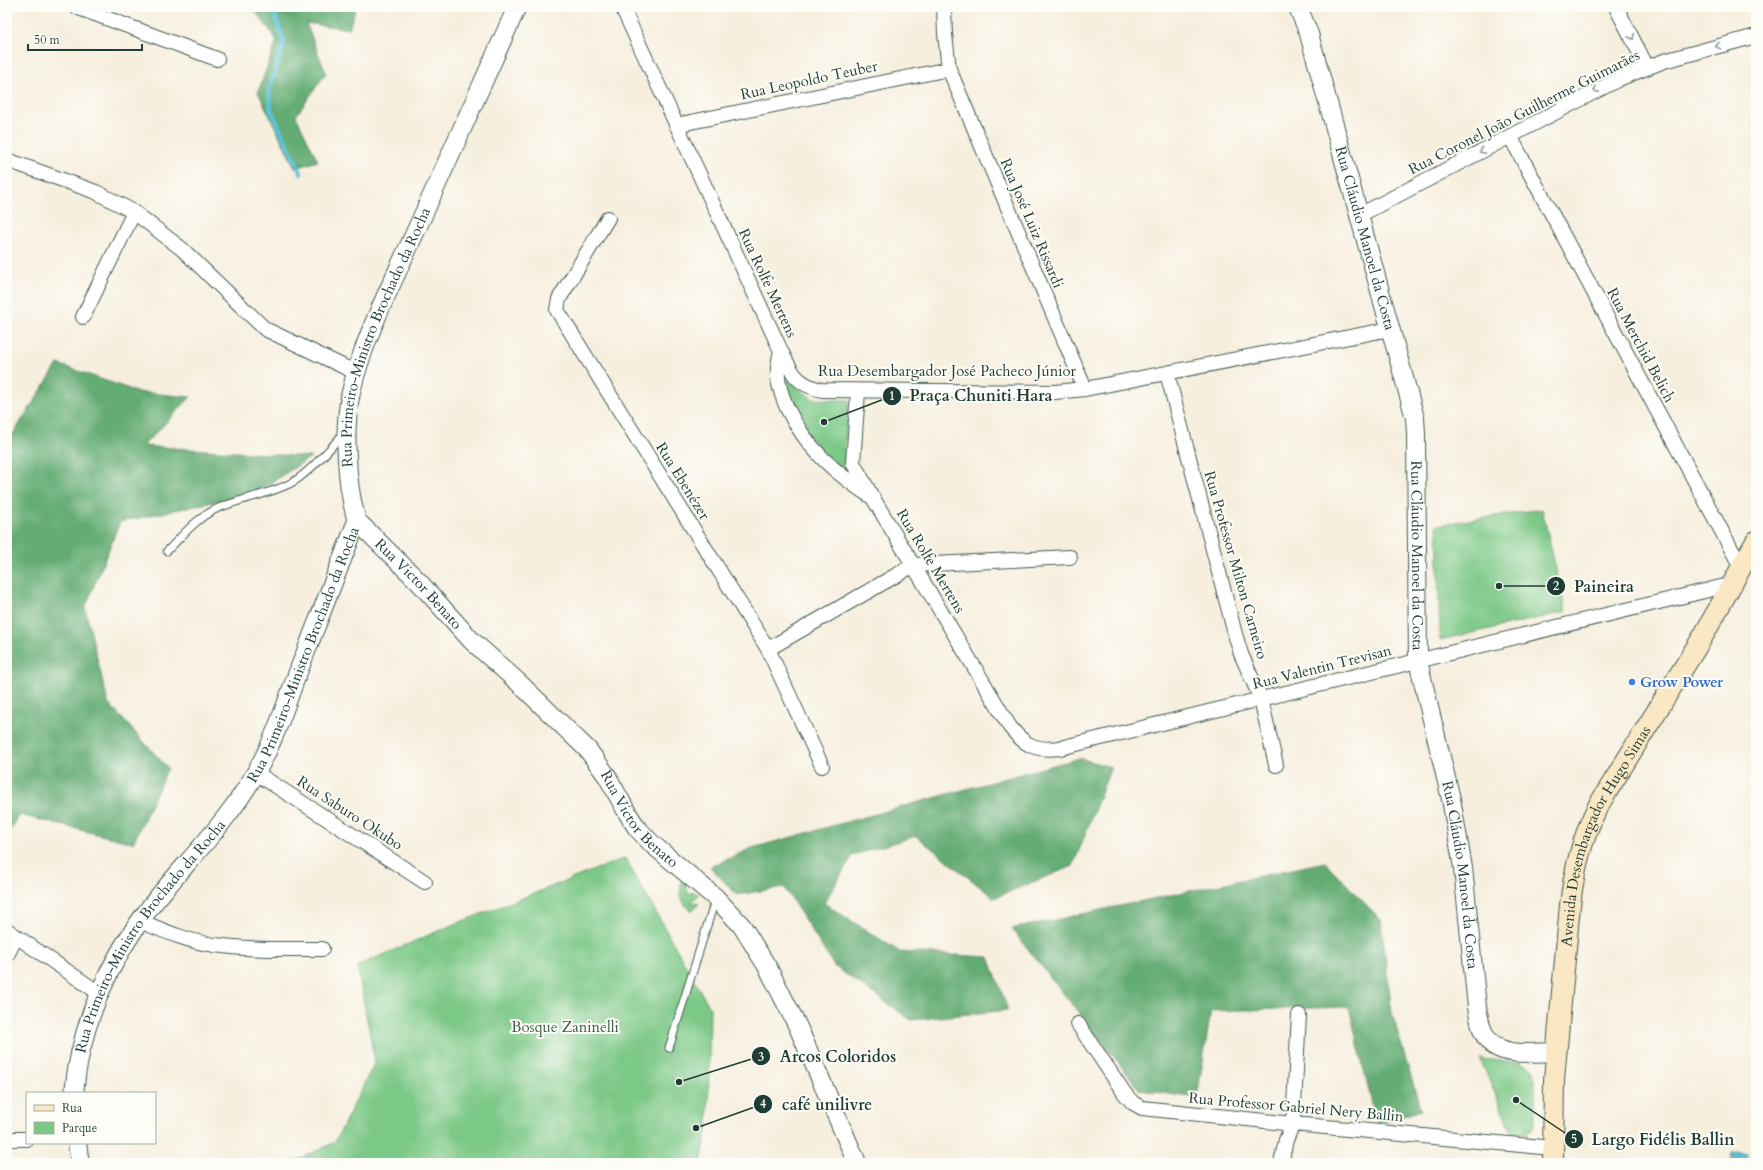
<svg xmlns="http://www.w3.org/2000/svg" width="1763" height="1170" font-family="Cardo,serif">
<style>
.green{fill:#7bc886;stroke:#4d825d}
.forest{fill:#64ac73;stroke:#427454}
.water{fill:#5cc3d9;stroke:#3e8086}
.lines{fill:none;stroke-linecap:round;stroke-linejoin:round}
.stream{stroke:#5cc3d9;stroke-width:4.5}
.service-casing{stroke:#3f584e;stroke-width:9}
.minor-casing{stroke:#3f584e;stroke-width:16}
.tertiary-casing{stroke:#3f584e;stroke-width:20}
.secondary-casing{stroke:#3f584e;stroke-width:22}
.service{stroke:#fff;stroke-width:7}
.minor{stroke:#fff;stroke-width:14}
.tertiary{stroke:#fff;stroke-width:18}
.secondary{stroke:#fae7c3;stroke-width:20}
.oneway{stroke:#8f9e9a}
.shop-dot{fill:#3f7fe0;stroke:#fdfcf7;stroke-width:1.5}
.labels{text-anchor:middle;stroke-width:4;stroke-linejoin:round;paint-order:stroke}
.street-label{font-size:15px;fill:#1f3d34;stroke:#fdfcf7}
.shop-label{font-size:15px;font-weight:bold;fill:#366cbe;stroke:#fdfcf7;text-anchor:start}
.park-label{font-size:15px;fill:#366048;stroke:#fdfcf7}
.leader{fill:none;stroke:#1f3d34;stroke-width:1.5}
.callout-dot{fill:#1f3d34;stroke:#fdfcf7;stroke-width:1.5}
.mark-label{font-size:12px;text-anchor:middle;font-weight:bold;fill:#fff}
.callout-label{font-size:16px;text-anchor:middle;font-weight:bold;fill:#1f3d34;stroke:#fdfcf7;stroke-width:4;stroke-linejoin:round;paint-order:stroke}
</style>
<rect width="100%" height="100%" fill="#fdfcf7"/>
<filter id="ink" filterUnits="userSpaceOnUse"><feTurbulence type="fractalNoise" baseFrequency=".025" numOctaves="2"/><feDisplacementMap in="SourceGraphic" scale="8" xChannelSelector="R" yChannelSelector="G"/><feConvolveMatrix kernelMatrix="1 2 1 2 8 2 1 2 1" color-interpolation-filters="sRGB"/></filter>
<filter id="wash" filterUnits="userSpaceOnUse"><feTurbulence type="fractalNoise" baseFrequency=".012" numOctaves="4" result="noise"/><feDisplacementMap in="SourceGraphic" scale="16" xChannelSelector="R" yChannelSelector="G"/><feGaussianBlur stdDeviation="0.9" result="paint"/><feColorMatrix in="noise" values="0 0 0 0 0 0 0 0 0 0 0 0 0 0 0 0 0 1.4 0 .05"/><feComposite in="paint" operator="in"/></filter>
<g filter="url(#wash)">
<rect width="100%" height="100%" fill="#f6efde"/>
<!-- green -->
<path class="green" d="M787,379L813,399L849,400L844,457L845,466L850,478C840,469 829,460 820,450C808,436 782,397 787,379Z
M1542,509L1566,612L1440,640L1437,525Z
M625,858L710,1008L708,1128L701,1163H291L335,1142L375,1062L357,966L445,928Z
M684,874L688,894L693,892L699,894L691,903L697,902L699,904L691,911C679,902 678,887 684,874Z
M1480,1059L1520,1062L1533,1069L1535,1075V1124L1533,1130L1527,1133H1512Z"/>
<!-- forest -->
<path class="forest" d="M252,7H356L349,29L306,23L326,73L296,116L318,161L295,168L258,92L277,40Z
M58,364L138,392L191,397L143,446L311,457L255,493L120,522L85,608L108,703L168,768L133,843L20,815L7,835V443Z
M1079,758L1111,767L1073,866L994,898L916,836L853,855L824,903L900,952L989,957L1008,1010L911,1020L834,966L784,887L737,895L710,867L752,848Z
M1325,862L1381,920L1392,1013L1421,1110L1377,1125L1349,1007L1211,1011L1197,1098L1140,1090L1012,929Z"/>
<!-- water -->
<path class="water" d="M1732,1152L1747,1153L1746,1162L1731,1160Z"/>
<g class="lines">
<!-- stream -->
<path class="stream" d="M272,7L284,43L269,90L271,111L301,173"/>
</g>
</g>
<g filter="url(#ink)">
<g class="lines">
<!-- service casing -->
<g class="service-casing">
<path id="service" d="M167,551C183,535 199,515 221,507C244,498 271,494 293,482C310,472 330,449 343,434
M669,1048L715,900"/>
</g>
<!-- minor casing -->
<g class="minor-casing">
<path id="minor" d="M76,7L217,59
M622,7L781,351C779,359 777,368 778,376C778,387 783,398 787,408C807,449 835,473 873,498L1010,727C1025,746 1036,751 1060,748L1733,584
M944,7L945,34L949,69L1085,389
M1616,7L1647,67
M676,125L949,69
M1510,136L1742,569
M7,160L96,192L134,212L182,249L265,329L357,373
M1358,216L1621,78L1664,61L1756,36
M608,218L559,299L557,310L768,649L822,766
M83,317L134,212
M781,351C791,372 797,385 822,390L1055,392L1085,389L1390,329
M1167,373L1235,634L1241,654L1261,699L1276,765
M858,391L853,463L870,493
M768,649L914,565L1070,557
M256,773L425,882
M140,921C164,931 189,942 215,945C251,950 287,949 322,949
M7,930L99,993
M7,955L16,937
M1078,1024L1125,1094L1133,1103L1142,1108L1293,1124L1553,1148
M7,1139H27
M1281,1163L1286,1140L1293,1124L1299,1015"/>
</g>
<!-- tertiary casing -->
<g class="tertiary-casing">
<g id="tertiary">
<path id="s1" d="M1298,7L1309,34L1415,418L1416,433L1418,661L1451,799L1457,833L1463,868L1477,1007C1479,1018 1481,1032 1488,1040C1502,1058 1536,1052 1557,1052"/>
<path id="s2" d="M357,521L418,581L471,640L519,683L588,750L607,776L628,814L637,828L652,844L716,898L742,926L768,968L798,1027L857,1163"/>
<path id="s3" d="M74,1093C80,1025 109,960 151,906C186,862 227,823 255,774C274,742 285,706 298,672C318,622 337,571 357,521C346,486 343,428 351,392C364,337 391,286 414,235C448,159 483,83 517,7"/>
<path d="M77,1143L80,1163"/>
</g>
</g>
<!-- secondary casing -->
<g class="secondary-casing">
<g id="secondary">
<path id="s4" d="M1553,1163L1554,1079L1570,905C1574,869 1582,838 1598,806L1702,638L1756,541"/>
</g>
</g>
<!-- service -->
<use href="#service" class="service"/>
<!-- minor -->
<use href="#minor" class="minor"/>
<!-- tertiary -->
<use href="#tertiary" class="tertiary"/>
<!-- secondary -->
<use href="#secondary" class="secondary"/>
</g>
<!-- one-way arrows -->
<defs><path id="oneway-chevron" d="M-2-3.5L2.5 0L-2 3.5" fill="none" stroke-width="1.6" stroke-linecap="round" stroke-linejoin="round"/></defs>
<g class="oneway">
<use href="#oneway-chevron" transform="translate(1632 37) rotate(63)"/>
<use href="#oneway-chevron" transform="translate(1718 46) rotate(165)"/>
<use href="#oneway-chevron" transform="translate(1596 90) rotate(152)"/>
<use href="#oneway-chevron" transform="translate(1482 151) rotate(152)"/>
</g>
</g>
<!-- markers -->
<circle class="shop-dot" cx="1632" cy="682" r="4"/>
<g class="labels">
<!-- street labels -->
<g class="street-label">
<text transform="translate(809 80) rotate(-12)" y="5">Rua Leopoldo Teuber</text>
<text transform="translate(1524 112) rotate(-27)" y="5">Rua Coronel João Guilherme Guimarães</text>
<text transform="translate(1032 223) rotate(67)" y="5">Rua José Luiz Rissardi</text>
<text dy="5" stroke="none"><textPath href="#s1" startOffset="241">Rua Cláudio Manoel da Costa</textPath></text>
<text transform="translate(768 283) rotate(65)" y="5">Rua Rolfe Mertens</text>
<text dy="5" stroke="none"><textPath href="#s3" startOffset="838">Rua Primeiro-Ministro Brochado da Rocha</textPath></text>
<text transform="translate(1641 345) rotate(62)" y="5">Rua Merchid Belich</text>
<text x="947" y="376">Rua Desembargador José Pacheco Júnior</text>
<text transform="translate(683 481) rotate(58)" y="5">Rua Ebenézer</text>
<text dy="5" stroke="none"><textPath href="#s1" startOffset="565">Rua Cláudio Manoel da Costa</textPath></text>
<text transform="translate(931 561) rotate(59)" y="5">Rua Rolfe Mertens</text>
<text transform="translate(1236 565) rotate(74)" y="5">Rua Professor Milton Carneiro</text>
<text dy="5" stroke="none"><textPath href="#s2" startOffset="88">Rua Victor Benato</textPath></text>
<text dy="5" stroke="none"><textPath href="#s3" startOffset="502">Rua Primeiro-Ministro Brochado da Rocha</textPath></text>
<text transform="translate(1322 667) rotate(-14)" y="5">Rua Valentin Trevisan</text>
<text transform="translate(350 813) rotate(33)" y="5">Rua Saburo Okubo</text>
<text dy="5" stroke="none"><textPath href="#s2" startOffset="412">Rua Victor Benato</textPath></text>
<text dy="5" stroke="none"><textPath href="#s4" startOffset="336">Avenida Desembargador Hugo Simas</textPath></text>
<text dy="5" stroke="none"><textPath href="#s1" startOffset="889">Rua Cláudio Manoel da Costa</textPath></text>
<text dy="5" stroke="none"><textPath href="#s3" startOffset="178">Rua Primeiro-Ministro Brochado da Rocha</textPath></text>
<text transform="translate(1296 1107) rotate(5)" y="5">Rua Professor Gabriel Nery Ballin</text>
</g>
<!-- shop labels -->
<g class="shop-label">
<text x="1640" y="687">Grow Power</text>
</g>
<!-- park labels -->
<g class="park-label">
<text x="565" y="1032">Bosque Zaninelli</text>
</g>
</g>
<!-- callouts -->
<path class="leader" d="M824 422L892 396M1499 586L1556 586M679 1082L761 1056M696 1128L763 1104M1516 1100L1574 1139"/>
<g class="callout-dot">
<circle cx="824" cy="422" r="4"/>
<circle cx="1499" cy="586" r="4"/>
<circle cx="679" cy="1082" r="4"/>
<circle cx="696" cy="1128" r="4"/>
<circle cx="1516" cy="1100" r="4"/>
<circle cx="892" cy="396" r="10"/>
<circle cx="1556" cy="586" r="10"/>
<circle cx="761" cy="1056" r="10"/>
<circle cx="763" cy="1104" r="10"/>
<circle cx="1574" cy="1139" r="10"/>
</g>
<g class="mark-label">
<text x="892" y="400">1</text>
<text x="1556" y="590">2</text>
<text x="761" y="1061">3</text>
<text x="763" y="1108">4</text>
<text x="1574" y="1143">5</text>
</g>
<g class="callout-label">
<text x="981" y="401">Praça Chuniti Hara</text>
<text x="1604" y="592">Paineira</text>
<text x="838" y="1062">Arcos Coloridos</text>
<text x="827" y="1110">café unilivre</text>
<text x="1663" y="1145">Largo Fidélis Ballin</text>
</g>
<!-- margin -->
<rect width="1763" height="1170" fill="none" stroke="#fdfcf7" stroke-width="24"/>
<!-- legend -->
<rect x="26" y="1092" width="130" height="52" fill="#fdfcf7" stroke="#a4b0a9"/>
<rect x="34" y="1105" width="20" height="6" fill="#fae7c3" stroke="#a4b0a9"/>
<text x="62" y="1112" font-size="12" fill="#1f3d34">Rua</text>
<rect x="34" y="1122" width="20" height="12" fill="#7bc886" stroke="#a4b0a9"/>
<text x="62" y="1132" font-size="12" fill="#1f3d34">Parque</text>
<!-- scale -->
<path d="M28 44v6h114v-6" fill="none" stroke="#1f3d34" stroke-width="2"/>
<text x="34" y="44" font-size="12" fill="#1f3d34" stroke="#fdfcf7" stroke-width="3" paint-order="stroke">50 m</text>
</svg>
